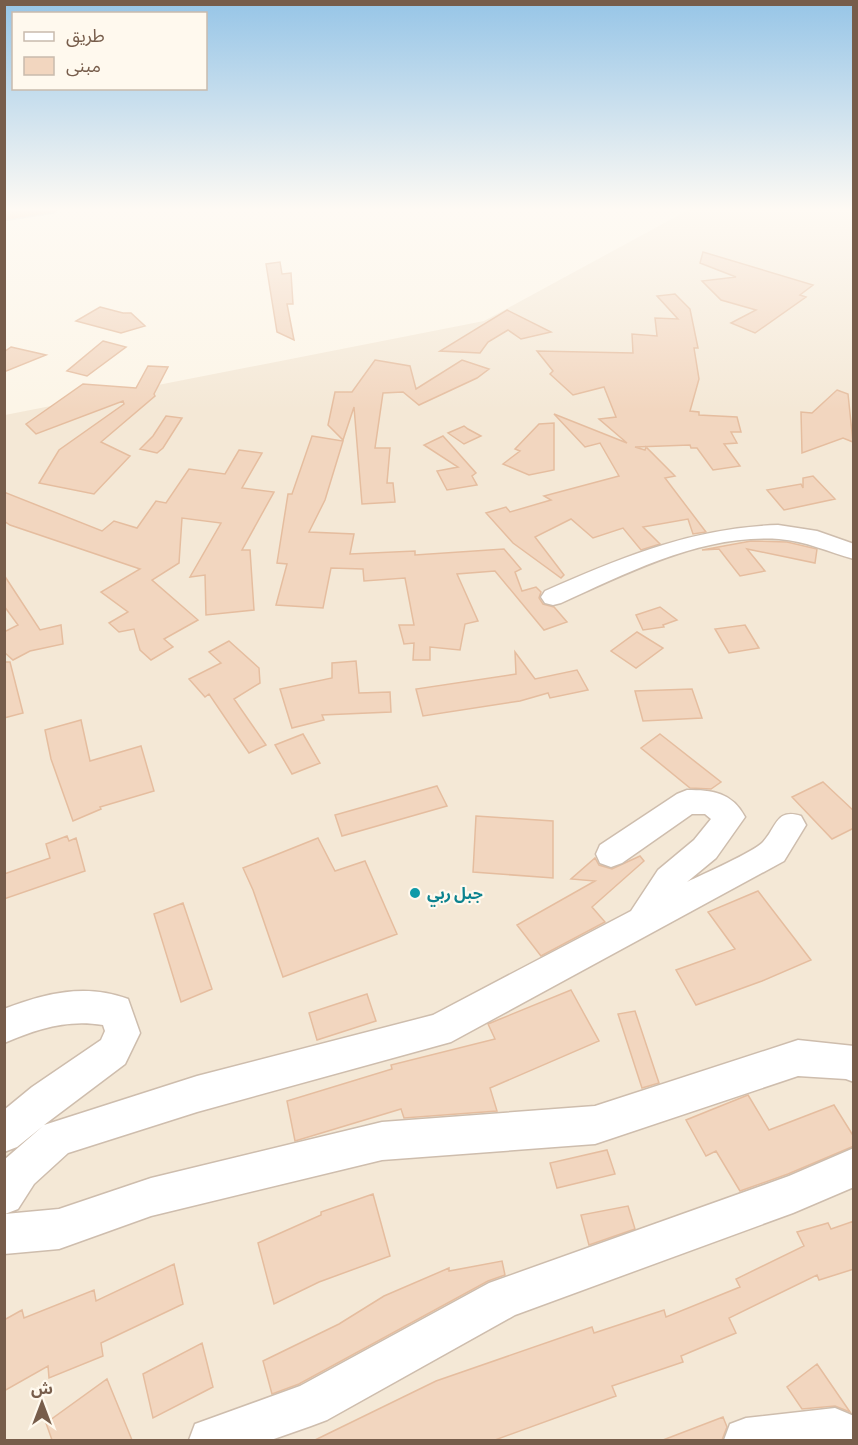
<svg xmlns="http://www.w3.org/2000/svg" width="858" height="1445" font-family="Commissioner,'Noto Sans Arabic',sans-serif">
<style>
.residential{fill:#f4e8d6}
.building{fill:#f2d6bf;stroke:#e5bd9f;stroke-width:1.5}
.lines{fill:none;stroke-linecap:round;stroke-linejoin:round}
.minor-casing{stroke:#cebdad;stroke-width:3}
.highway-casing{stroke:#d9d2cd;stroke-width:3}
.minor{fill:#fff;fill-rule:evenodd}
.highway{fill:#f6ba9e;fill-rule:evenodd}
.culture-dot{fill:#0f9aa8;stroke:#fff9ee;stroke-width:2}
.labels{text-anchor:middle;stroke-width:4.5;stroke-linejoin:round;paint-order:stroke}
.culture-label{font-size:16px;font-weight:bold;fill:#0d838f;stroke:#fff9ee;text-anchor:start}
</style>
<rect width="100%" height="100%" fill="#fcf5e7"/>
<!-- residential -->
<path class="residential" d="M692,208H853V1440H5V415L484,321Z"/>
<!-- building -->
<path class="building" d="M703,252L813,285L800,295L806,297L755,333L731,323L756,310L721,300L702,281L736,277L700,263Z
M280,262L282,274L291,273L293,304H287L294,340L277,332L266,264Z
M675,294L690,309L698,348H694L699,379L690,411L699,412V415L737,417L741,432H731L737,443L724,444L740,466L713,470L697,448H691L690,445L635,447L645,450L646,447L675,476L665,478L706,532L693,534L688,519L643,527L660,544L641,550L623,528L593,538L571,519L535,537L564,575L561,578L513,543L486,513L506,507L510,512L551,500L544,496L619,476L600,443L585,447L554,414L627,443L599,419L616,417L604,387L573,395L550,374L553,371L537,351L633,353L632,334L657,336L655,318L678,319L657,296Z
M100,307L123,313H131L145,326L121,333L76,321Z
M507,310L551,332L521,339L508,330L488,342L480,353L440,351Z
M103,341L126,347L87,376L67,371Z
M11,347L46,355L4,372V352Z
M375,360L410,366L416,389L462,360L489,369L477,378L419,405L403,392L383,393L375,448H390L387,483H393L395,502L362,504L354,407L343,440L328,425L335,392H352Z
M148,366L168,367L154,394L155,396L101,442L130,456L94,494L39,483L59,450L124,404L123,401L36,434L26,424L83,384L136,388Z
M837,390L848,394L853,442L843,438L802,453L801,412L812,413Z
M166,416L182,418L163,448L157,453L140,449L153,436Z
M554,423V470L529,475L503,464L520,451L515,449L539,424Z
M464,426L468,429L481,436L464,444L448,433Z
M312,436L343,441L325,500L309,532L354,534L350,554L415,551V555L504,549L521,569L515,572L522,591L536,587L541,592L539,598L543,604L554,607L567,622L544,630L495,571L457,574L478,621L465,624L460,650L430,647V660H413L414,643L404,644L399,625H414L405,578L364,581L363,569L331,568L323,608L276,605L287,564L277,563L288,494H292Z
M443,436L476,473L472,476L477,485L447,490L437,471L458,467L424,445Z
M239,450L262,453L242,488L274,492L242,550H250L254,610L206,615L205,575L190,577L221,523L182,518L179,563L152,580L198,620L164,639L173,647L151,660L140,650L134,629L119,632L109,623L128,612L101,592L140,569L10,525L4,521V492L102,531L114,521L137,528L156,501L166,503L189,469L225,474Z
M813,476L835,499L784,510L767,490L801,484L803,488V478Z
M751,541L787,542L817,549L815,563L747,549L765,571L740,576L719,549L702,550Z
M4,575L40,630L61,625L63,644L30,651L13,660L4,652V632L18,625L4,606Z
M660,607L677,620L663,625L664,627L643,630L636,615Z
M745,625L759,648L729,653L715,629Z
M637,632L663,648L636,668L611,651Z
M229,641L259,668L260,683L234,699L266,745L249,753L209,694L205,697L189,679L221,663L209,652Z
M515,652L535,679L577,670L588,690L550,698L548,693L520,701L423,716L416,689L516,674Z
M356,661L359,693L390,692L391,712L322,715L324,720L292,728L280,689L332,678V663Z
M4,662H10L23,713L4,718Z
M692,689L702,718L643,721L635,691Z
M81,720L90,761L141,746L154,791L100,807L101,809L73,821L51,759L45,730Z
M303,734L320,763L292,774L275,745Z
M660,734L721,782L711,789L690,788L641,748Z
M823,782L854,811V828L832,839L792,797Z
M437,786L447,806L342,836L335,815Z
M476,816L553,821V878L473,872Z
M67,836L69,841L76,838L85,871L4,899V874L50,858L46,844Z
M318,838L335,871L365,861L397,934L283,977L253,890L243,868Z
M640,856L644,861L592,907L605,922L541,956L517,925L595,881L571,879L595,858L599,865L612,869Z
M758,891L811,960L762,981L696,1005L676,970L735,949L708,912Z
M183,903L212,989L181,1002L154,914Z
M571,990L599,1041L490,1088L497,1111L404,1118L401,1109L295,1141L287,1101L392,1069L391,1065L495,1039L488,1024Z
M367,994L376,1021L317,1040L309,1013Z
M635,1011L659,1083L642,1088L618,1014Z
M748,1095L769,1130L834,1105L854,1137V1146L788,1174L740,1191L716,1151L706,1156L686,1120Z
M607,1150L615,1174L557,1188L550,1163Z
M373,1194L390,1256L319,1282L274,1304L258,1243L321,1215V1212Z
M628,1206L635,1229L589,1245L581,1215Z
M854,1221V1269L819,1280L817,1275L729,1318L736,1333L681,1356L683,1362L612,1386L616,1396L495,1440H315L436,1381L592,1327L594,1333L664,1310L666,1317L740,1287L736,1279L804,1246L797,1232L828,1223L831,1229Z
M502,1261L505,1275L488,1281L299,1384L272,1394L263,1361L339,1324L384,1296L449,1268V1271Z
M174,1264L183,1304L101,1343L103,1356L49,1378L48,1366L4,1391V1320L22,1310L24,1318L94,1290L96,1301Z
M202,1343L213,1387L153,1418L143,1374Z
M817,1364L850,1412L835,1406L802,1409L787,1387Z
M107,1379L132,1440H52L46,1423Z
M723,1417L727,1427L722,1440H663Z"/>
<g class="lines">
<!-- minor casing -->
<g class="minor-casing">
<path id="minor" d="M778,525L817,531L854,544V559C828,552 806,541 779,539C703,534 629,572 561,603L553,605L545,603L541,597L545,591C622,557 692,528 778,525Z
M687,790C712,790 732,792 745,817L716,858L687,882C703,874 754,852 763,842C777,827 776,808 801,816L806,825L784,861L451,1042L197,1112L68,1153L34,1184L18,1209L5,1214L59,1209L151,1178L382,1122L595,1106L798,1040L854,1046V1082L846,1079L798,1076L595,1144L382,1160L151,1216L59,1249L4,1254V1160L43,1126L17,1147L4,1152V1110L32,1087L101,1040L105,1031L103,1025C67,1019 37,1029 4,1043V1009C45,993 86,983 128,999L140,1033L125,1064L44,1125L197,1076L433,1015L631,911L658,870L694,840L711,819L705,814H692L622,863L611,867L600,863L596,854L600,845L677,794Z
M854,1148V1187L793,1213L515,1315L327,1420L311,1426L271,1440H189L195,1424L300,1386L489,1283L789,1176Z
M835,1408L854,1416V1440H724L730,1424L746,1418Z"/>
</g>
<!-- highway casing -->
<g class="highway-casing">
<path id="highway" d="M15,208H58L55,212L49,213L4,220V210Z"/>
</g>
<!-- minor -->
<use href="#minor" class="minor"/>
<!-- highway -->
<use href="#highway" class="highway"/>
</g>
<!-- sky -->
<linearGradient id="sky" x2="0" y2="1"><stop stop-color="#96c5e7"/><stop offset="0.51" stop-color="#fefaf4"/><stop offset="1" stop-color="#fefaf4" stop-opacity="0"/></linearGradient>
<rect width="858" height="410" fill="url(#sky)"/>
<!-- markers -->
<circle class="culture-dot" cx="415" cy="893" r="6"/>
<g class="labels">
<!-- culture labels -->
<g class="culture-label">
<text x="427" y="899">جبل ربي</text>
</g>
</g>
<!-- border -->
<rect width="858" height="1445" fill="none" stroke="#775d4b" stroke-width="12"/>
<!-- legend -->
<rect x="12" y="12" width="195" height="78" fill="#fff9ee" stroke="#c9bbad" stroke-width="1.5"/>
<rect x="24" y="32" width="30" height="9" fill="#ffffff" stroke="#c9bbad" stroke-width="1.5"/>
<text x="66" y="42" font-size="18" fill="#775d4b">طريق</text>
<rect x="24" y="57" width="30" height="18" fill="#f2d6bf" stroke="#c9bbad" stroke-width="1.5"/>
<text x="66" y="72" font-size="18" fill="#775d4b">مبنى</text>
<!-- north arrow -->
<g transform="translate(42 1403)" stroke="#fff9ee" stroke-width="4.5" paint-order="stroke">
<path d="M0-4.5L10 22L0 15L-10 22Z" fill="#775d4b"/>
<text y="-9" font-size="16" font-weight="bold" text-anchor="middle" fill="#775d4b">ش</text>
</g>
</svg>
